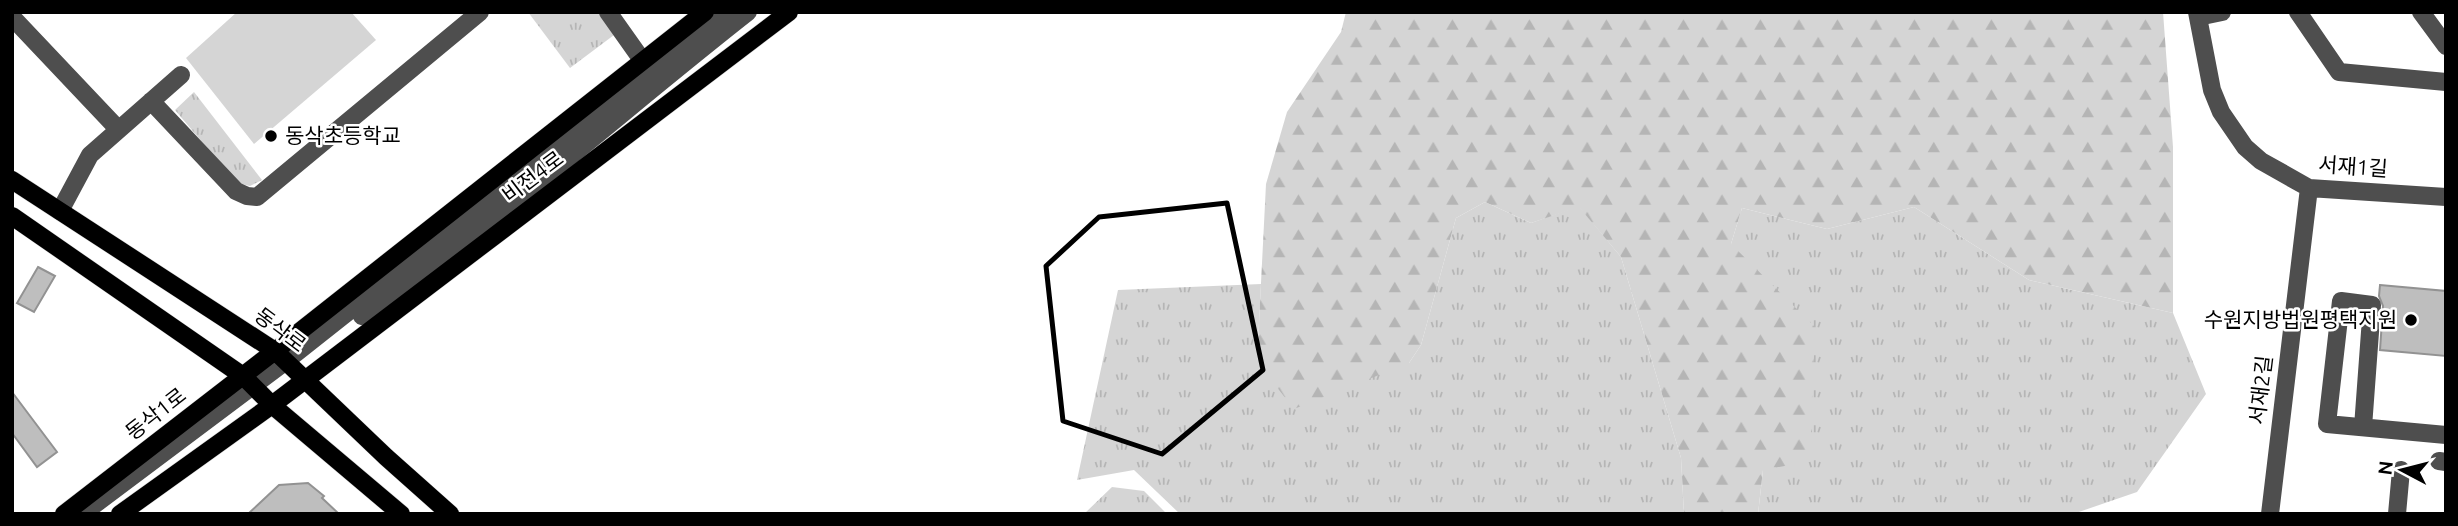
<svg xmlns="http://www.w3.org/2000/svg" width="2458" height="526" font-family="Ubuntu,'Noto Sans KR',sans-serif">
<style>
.grass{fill:url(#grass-tufts)}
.forest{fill:url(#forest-firs)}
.pitch{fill:#d5d5d5}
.building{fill:#bebebe;stroke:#929292;stroke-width:2}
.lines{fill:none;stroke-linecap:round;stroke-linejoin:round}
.major-casing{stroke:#dbdbdb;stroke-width:19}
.minor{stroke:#4e4e4e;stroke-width:18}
.major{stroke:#000;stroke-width:18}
.marked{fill:none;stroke:#000;stroke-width:5;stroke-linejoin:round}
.poi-dot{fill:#000;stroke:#fff;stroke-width:2.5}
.labels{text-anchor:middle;stroke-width:5;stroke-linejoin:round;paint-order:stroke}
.poi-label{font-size:21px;fill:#000;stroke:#fff;text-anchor:start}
.street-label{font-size:21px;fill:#000;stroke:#fff}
</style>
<defs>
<pattern id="grass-tufts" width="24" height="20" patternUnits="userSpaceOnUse" patternTransform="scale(1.75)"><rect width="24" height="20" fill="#d5d5d5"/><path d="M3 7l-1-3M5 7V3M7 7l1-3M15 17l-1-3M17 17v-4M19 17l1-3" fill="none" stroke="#b5b5b5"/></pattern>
<pattern id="forest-firs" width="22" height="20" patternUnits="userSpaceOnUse" patternTransform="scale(1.75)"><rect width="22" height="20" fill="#d5d5d5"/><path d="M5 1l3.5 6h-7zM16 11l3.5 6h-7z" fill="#b5b5b5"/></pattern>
</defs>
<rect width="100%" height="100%" fill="#fff"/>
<!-- grass -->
<path class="grass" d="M528,12H603L618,32L570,68Z
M194,92L262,180L250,186L237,183L175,110Z
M1485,202L1531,223L1579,206L1621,257L1681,458L1684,514H1180L1134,470L1077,480L1118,290L1261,284L1257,362L1409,363L1421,345L1456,218Z
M1914,207L2029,280L2173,313L2206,394L2137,492L2073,514H1758L1763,470L1731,244L1742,208L1827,229Z
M1112,487L1144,491L1167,514H1084Z"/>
<!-- forest -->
<path class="forest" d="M1346,12H2163L2173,147V313L2029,280L1914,207L1827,229L1742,208L1731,244L1815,327L1810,461L1763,470L1758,514H1684L1681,458L1621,257L1579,207L1531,223L1485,202L1456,218L1421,345L1409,363L1294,409L1257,362L1266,184L1287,112L1341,32Z"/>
<!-- pitch -->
<path class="pitch" d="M237,12H351L376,40L254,144L186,58Z"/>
<!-- building -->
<path class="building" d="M38,267L55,276L34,312L17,303Z
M2380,285L2446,291V356L2380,350L2383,306L2379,296Z
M12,392L57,452L37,467L12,433Z
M308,483L324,496L322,498L339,514H248L279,485Z"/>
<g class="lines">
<!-- major casing -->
<g class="major-casing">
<path id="major" d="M12,180L275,351L386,457L450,514
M12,216L243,376L272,405L401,514
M64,514L275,351L705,12
M120,514L272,405L789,12"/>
</g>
<!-- minor -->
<path class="minor" d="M608,12L642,60
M2197,12L2212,90L2221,112L2245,147L2261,161L2309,188L2446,197
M2298,12L2339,72L2446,82
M2421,12L2446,46
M12,17L118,129
M2198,17L2222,12
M151,101L236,191L247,196L257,197L480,12
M60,211L90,155L181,75
M495,220L502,211C585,146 665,77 748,12
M362,316L502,211
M2363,427L2372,305L2341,301L2327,424L2446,435
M2439,461L2446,462
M82,514L286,361L727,12
M2270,514L2309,188
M2397,514L2401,470"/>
<!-- major -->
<use href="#major" class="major"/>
</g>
<!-- marked area -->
<path class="marked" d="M1227,203L1263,370L1162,454L1063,421L1046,266L1099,217Z"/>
<!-- markers -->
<g class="poi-dot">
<circle cx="271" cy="136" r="7"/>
<circle cx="2411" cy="320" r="7"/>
</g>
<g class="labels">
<!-- poi labels -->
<g class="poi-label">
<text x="285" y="143">동삭초등학교</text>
<text x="2397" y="327" text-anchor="end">수원지방법원평택지원</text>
</g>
<!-- street labels -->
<g class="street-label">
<text transform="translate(2353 167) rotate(4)" y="7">서재1길</text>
<text transform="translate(533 177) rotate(-37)" y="7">비전4로</text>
<text transform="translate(280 330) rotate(37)" y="7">동삭로</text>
<text transform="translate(2261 390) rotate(-83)" y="7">서재2길</text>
<text transform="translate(156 414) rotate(-38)" y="7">동삭1로</text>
</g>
</g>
<!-- border -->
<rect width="2458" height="526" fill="none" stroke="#000000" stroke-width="28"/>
<!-- north arrow -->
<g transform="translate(2402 470) rotate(277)" stroke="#ffffff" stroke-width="5" paint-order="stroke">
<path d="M0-5L12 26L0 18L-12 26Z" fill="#000000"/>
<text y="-10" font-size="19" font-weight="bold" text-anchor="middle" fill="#000000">N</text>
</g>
</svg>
